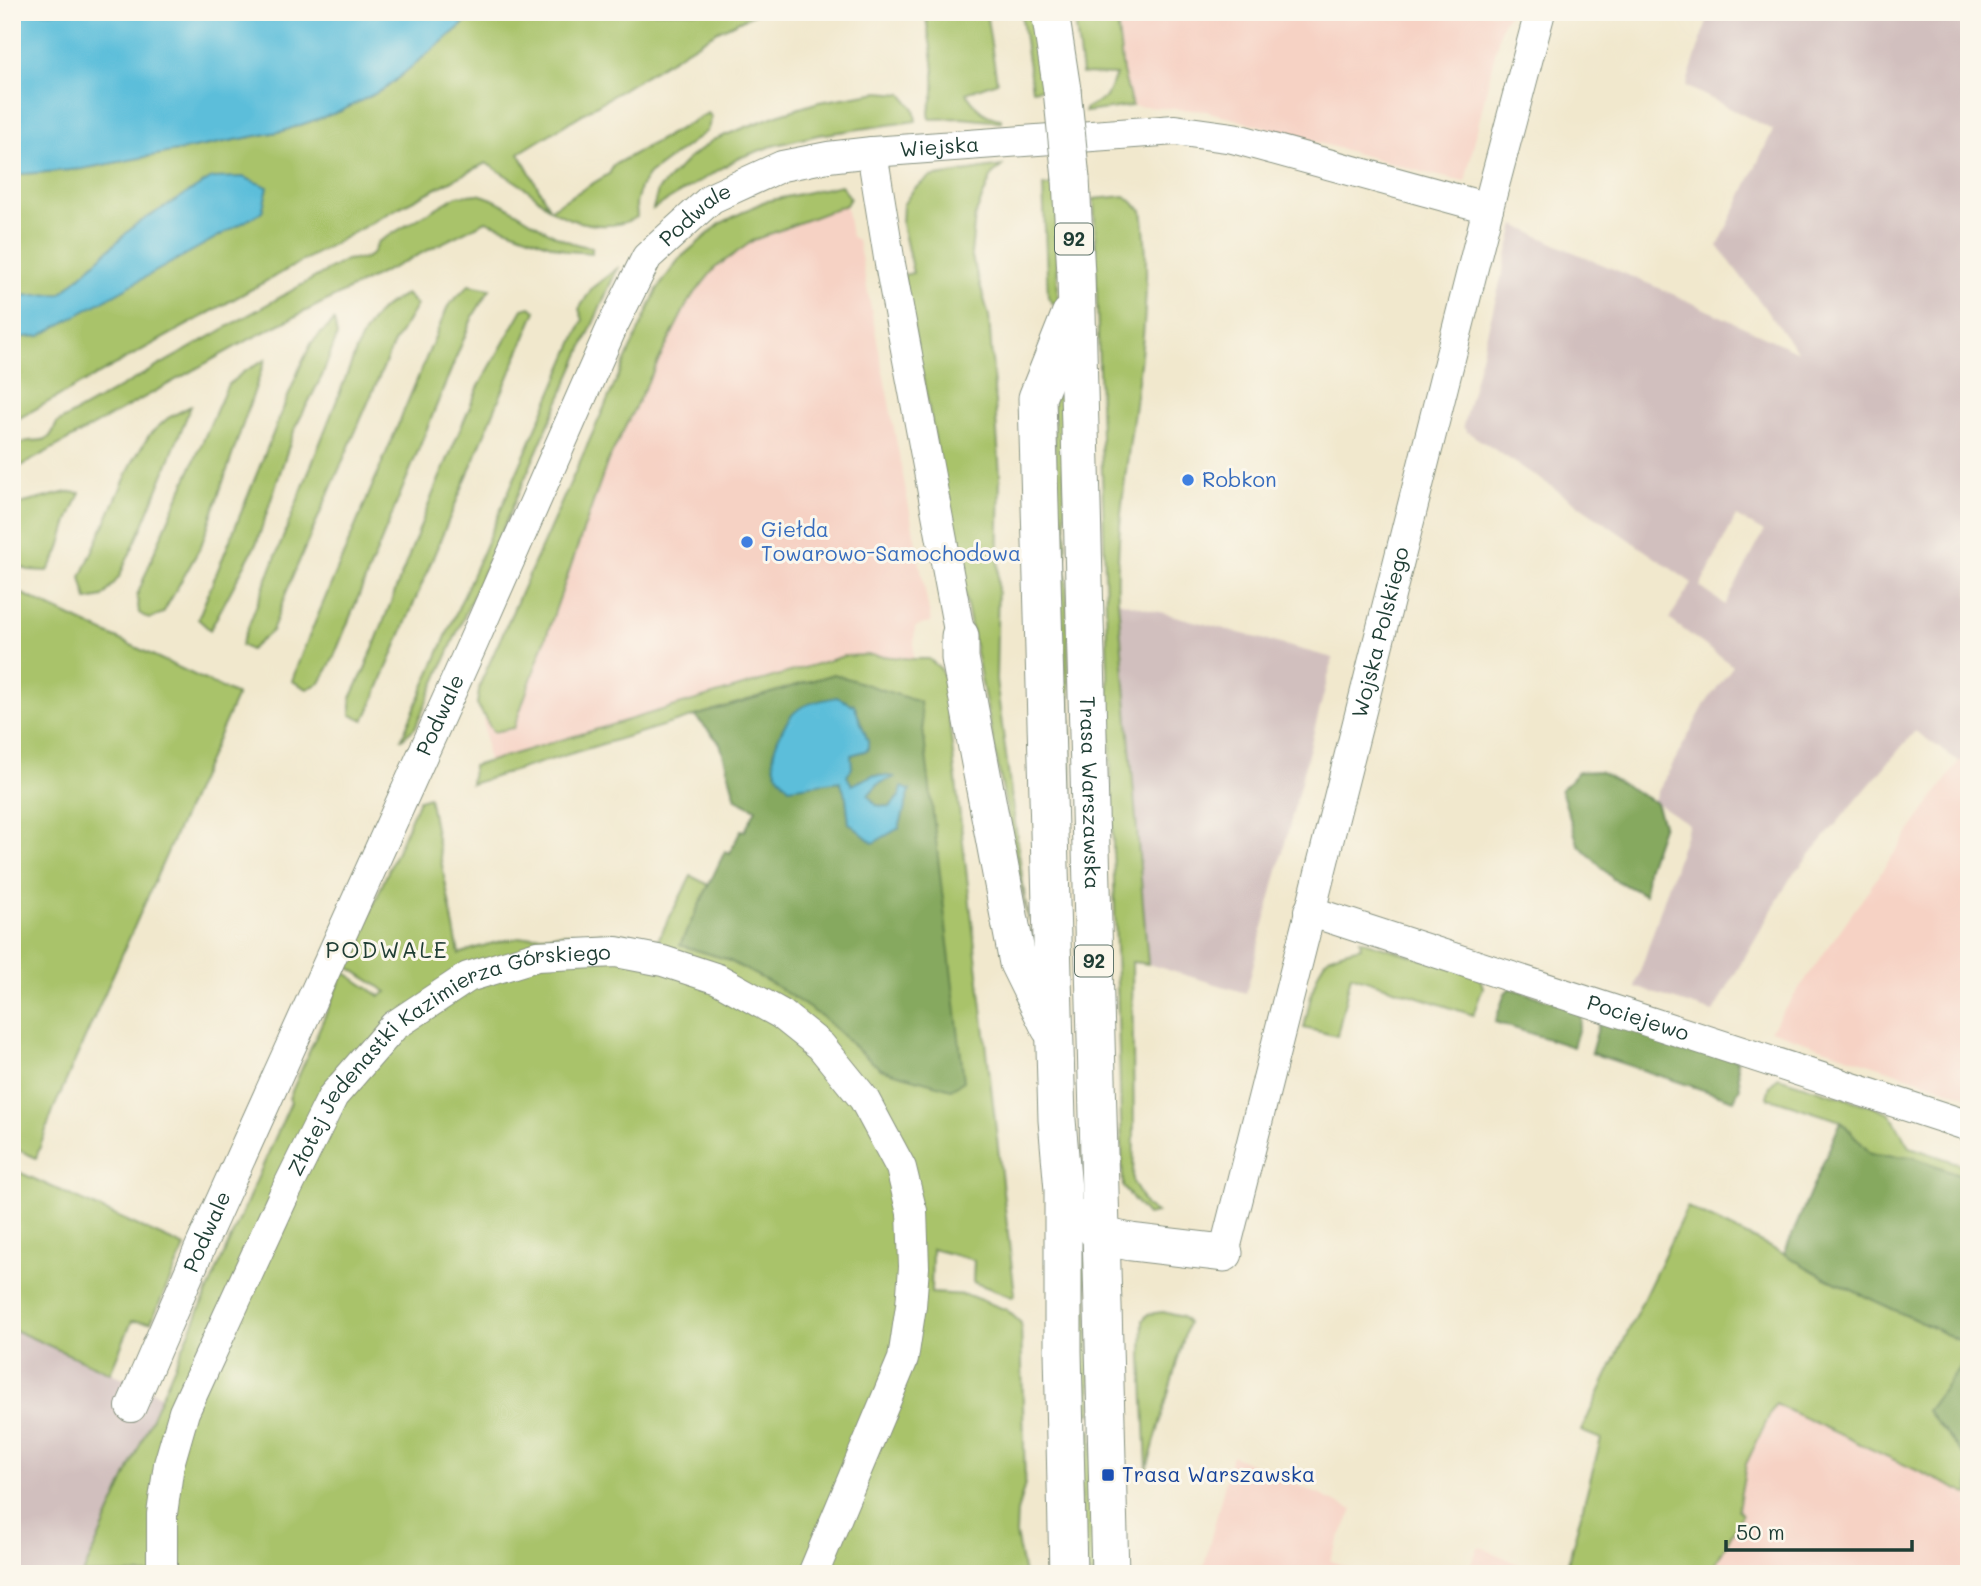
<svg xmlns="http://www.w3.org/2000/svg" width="1981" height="1586" font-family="Mali,sans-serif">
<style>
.built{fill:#f6d2c4}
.industrial{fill:#d1bfbe;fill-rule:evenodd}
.green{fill:#a9c36a;stroke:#64804f;stroke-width:2}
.forest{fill:#86a95e;stroke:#527349;stroke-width:2;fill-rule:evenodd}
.water{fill:#5bbeda;stroke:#3d7e87;stroke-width:2}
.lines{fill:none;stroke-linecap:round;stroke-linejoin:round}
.minor-casing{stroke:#889280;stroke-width:32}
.major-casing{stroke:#889280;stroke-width:39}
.minor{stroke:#fff;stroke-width:30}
.major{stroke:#fff;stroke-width:37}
.major-bridge-casing{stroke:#889280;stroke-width:39;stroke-linecap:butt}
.major-bridge{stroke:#fff;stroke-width:37}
.shop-dot{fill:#3f7fe0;stroke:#fbf7ec;stroke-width:2.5}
.transit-dot{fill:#1a4fb4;stroke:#fbf7ec;stroke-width:2.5}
.labels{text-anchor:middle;stroke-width:6;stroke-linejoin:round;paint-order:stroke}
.shield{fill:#fbf7ec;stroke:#61756b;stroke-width:2}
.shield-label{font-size:19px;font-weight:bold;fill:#1f3d34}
.street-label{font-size:21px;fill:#1f3d34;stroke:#fbf7ec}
.shop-label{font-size:21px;fill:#366cbe;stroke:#fbf7ec;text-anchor:start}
.transit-label{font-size:21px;fill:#164399;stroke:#fbf7ec;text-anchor:start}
.neighbourhood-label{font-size:23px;letter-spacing:2px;fill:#1f3d34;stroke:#fbf7ec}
</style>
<rect width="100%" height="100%" fill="#fbf7ec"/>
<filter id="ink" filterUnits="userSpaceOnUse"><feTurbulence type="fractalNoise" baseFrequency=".0143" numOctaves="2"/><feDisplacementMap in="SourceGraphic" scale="14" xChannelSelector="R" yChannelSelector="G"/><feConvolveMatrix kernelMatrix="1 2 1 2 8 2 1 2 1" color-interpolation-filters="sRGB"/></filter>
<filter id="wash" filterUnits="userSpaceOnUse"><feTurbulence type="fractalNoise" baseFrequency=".00686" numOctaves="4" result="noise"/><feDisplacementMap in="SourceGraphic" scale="28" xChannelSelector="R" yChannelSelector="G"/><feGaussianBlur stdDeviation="1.57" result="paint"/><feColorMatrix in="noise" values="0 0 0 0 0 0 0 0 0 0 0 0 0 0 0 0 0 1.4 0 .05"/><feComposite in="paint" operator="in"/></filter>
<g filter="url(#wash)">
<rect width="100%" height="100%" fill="#f1e8cd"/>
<!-- built -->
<path class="built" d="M1118,12H1509L1501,27L1465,182L1426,173L1206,111L1132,106L1123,72Z
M846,205L851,236L858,241L931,622L915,627L913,659L870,655L844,656L488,762L483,718L493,732L514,728L607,462L688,302L714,268L754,240Z
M1969,747V1097L1770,1030Z
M1627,1334L1969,1495V1574H1565L1601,1439L1581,1431Z
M1232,1455L1353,1510L1330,1560L1360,1574H1202Z
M1479,1546L1540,1574H1466Z"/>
<!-- industrial -->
<path class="industrial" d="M1710,12H1969V747L1960,762L1915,731L1791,877L1713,1012L1635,987L1689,824L1653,801L1705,704L1733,666L1669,619L1692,583L1548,484L1466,431L1463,426L1515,225L1566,249L1668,292L1798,352L1718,246L1773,130L1686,86ZM1736,516L1764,532L1725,605L1700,587Z
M1118,601L1333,658L1246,993L1148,964Z
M12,1329L161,1395L83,1574H12Z"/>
<!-- green -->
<path class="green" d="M478,12H759L718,31L519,153L550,209L610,173L612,166L708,113L712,117L707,131L649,174L640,187L636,204L637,217C611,232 573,225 549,208C543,204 538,198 532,193C518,182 501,173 486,163L400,207L12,422V175L82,169L283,131L341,111L386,88Z
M925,12H986L997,82L966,93C975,107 984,117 1001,119V122L961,118L930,119C927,106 933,103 934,92C936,66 929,38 925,12Z
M1021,12H1036L1047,88L1032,90Z
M1074,12H1116L1123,72L1132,106L1085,112V109L1106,97L1116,75L1082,74Z
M879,92L902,94L914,109L916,121L818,135L772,146L739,158L653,209L658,190L687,160L713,140L777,115L819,102Z
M1002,166L992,175L975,215L971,254L989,316L1000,475L996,680L1028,921L903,275L913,273L902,224L903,205L914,189L930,177Z
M841,185L850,198L846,205L754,240L715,268L688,302L607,463L514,728L493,732L477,704L480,684L657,290L679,259L721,223L763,202Z
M1057,185L1058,303H1052L1048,297L1043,186Z
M478,194C519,205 550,244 592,247V253L567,251L486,221L246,341L12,471V449C17,446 23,441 29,441C47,439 48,444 57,423L346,260C365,258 370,262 378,242L457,196Z
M1125,196L1142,210C1160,340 1113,470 1118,601L1148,964L1132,962L1134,1133L1133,1182L1146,1206L1156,1213L1147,1215L1123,1187L1094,199Z
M617,269L415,728L401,740L583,320L579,309L592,288Z
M469,285L490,289L473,316L333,659L320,683L307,689L292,681L300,658L448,306Z
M406,294L417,305L393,345L291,580L272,631L250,650L241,645L360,341C373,317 381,306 406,294Z
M530,307L536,311L371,706L364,720L351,715V698L365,669L434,491L478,388L523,309Z
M334,321L337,336L322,376L295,428L257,542L210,630L198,619L300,367L312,342Z
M265,360L201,546L163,613L149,619L139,613L137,596L154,553L227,386L243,372Z
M1057,393L1062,395L1072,802L1067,756L1053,400Z
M191,406L143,525L119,577L103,597L87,600L81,577L132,463L150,434L168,418Z
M67,492L80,493L68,521L59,551L48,571L28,570L12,563V506Z
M12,589L237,695L54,1108L36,1158L12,1147Z
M870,655L913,659H929L941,669L944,677L1015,1295L1012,1297L973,1282L974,1260L932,1249L931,1293L968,1295L1007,1310L1021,1323L1025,1484L1017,1512L1016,1534L1024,1574H83L291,1102L289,1098L344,972L380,996L387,992L347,966L419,800L429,797L459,954C513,932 601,927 658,940L691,876L709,885L680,945L726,959L773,984L824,1018L858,1050L881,1069L833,674L471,784L473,766L844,656Z
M1360,940L1479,976L1483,987L1473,1015L1351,975L1337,1036L1304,1028C1308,1011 1315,968 1328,958C1338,951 1350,950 1361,947Z
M1778,1077L1889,1112L1910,1147L1969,1167V1178L1912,1157L1871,1154L1841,1121L1767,1097L1770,1086Z
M12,1169L185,1247L151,1322L132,1321L110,1373L12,1329Z
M1687,1207L1784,1254L1824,1277L1963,1342L1965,1361L1927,1411L1969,1461V1495L1775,1404L1746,1464L1738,1509L1742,1515L1710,1574H1565L1601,1439L1581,1431Z
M1078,1231L1084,1234L1092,1413H1080Z
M1163,1312L1182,1317L1188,1323L1147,1469L1142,1357L1143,1320L1148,1314Z
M1080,1430H1092L1096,1574H1081Z"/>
<!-- forest -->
<path class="forest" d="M834,674L920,702L964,1081L951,1089L881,1069L858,1050L824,1018L773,984L726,959L680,945L725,851L730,853L741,830L745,831L756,809L736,799L720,743L695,716ZM854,705L868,741V750L851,755L846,776L852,785L873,775L893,777L878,784L868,795L876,805L890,807L900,795L899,828L873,842L849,823L846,797L840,781Z
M1599,771L1656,803L1663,824L1647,870L1645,895L1613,879L1578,844L1561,790L1578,772Z
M1510,988L1580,1010L1581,1020L1573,1047L1495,1022L1505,993Z
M1607,1016L1737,1060L1740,1087L1734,1100L1591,1053L1599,1024Z
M1841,1121L1871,1154L1912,1157L1969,1178V1461L1927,1411L1965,1361L1963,1342L1824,1277L1784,1254Z"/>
<!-- water -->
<path class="water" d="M12,12H478L386,88L341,111L283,131L82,169L12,175Z
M243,177L268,187L262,212L40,336L12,338V296L61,294L135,225L212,178Z
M837,697L854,705L868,741V750L851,755L852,768L847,776L852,785L873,775L895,777L878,784L868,795L876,805L890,807L900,795L902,787L910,790L899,828L873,843L849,823L846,797L840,781L789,788C782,781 776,774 774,765C770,748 786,717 800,708C812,701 824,700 837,697Z"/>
</g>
<g filter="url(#ink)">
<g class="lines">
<!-- minor casing -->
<g class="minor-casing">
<g id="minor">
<path d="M872,152L890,264L960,636"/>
<path id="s1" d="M1309,911L1969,1126"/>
<path id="s2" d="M1224,1253L1488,208L1540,12"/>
<path id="s3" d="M131,1407L202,1243L472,645L613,325L647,257L712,198L782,166L828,157L872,152L1175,130L1233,138L1488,208"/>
<path id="s4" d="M162,1574V1514L169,1464L184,1412L283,1197L333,1096L394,1026L468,977L537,956L616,952L663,961L718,979L781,1014L821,1046L864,1099L901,1168L912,1213"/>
<path d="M813,1574L903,1359L911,1306L914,1267L912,1211"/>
</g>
</g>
<!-- major casing -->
<g class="major-casing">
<g id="major">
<path d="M1050,12L1062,90"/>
<path id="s5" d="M1071,179L1076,275L1110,1574"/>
<path d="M960,636V658L1018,963L1050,1028"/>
<path d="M1086,1218L1101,1236L1131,1242L1224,1253"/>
<path d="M1068,1574L1063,1351V1190L1057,1120L1037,398L1070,315"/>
</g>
</g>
<!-- minor -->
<use href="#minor" class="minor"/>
<!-- major -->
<use href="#major" class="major"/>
<!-- major-bridge casing -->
<g class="major-bridge-casing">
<path id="major-bridge" d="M1062,90L1071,179"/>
</g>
<!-- major-bridge -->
<use href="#major-bridge" class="major-bridge"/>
</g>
</g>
<!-- markers -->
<g class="shop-dot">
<circle cx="1188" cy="480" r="7"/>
<circle cx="747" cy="542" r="7"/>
</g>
<rect class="transit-dot" x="1101" y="1468" width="14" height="14" rx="3.5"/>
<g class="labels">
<!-- shield labels -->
<g class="shield">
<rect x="1055" y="223.5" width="38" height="31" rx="5"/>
<rect x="1075" y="945.5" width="38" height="31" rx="5"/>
</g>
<g class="shield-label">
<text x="1074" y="246">92</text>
<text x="1094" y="968">92</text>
</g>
<!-- street labels -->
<g class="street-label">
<text dy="7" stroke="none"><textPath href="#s3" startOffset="1584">Wiejska</textPath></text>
<text dy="7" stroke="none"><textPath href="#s3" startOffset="1325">Podwale</textPath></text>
<text dy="7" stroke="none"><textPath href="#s2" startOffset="640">Wojska Polskiego</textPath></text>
<text dy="7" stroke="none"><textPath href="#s3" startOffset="758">Podwale</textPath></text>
<text dy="7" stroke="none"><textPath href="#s5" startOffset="614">Trasa Warszawska</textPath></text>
<text dy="7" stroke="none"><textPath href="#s1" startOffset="346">Pociejewo</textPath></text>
<text dy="7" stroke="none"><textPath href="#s4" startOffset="634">Złotej Jedenastki Kazimierza Górskiego</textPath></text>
<text dy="7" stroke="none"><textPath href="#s3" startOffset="191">Podwale</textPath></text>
</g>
<!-- shop labels -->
<g class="shop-label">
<text x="1202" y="487">Robkon</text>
<text x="761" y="537">Giełda<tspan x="761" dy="24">Towarowo-Samochodowa</tspan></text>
</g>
<!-- transit labels -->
<g class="transit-label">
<text x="1122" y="1482">Trasa Warszawska</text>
</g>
<!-- neighbourhood labels -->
<g class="neighbourhood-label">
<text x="387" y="958">PODWALE</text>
</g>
</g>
<!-- margin -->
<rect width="1981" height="1586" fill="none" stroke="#fbf7ec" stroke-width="42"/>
<!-- scale -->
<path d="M1726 1540v10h186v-10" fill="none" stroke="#1f3d34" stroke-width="3.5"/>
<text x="1736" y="1540" font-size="21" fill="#1f3d34" stroke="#fbf7ec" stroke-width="5" paint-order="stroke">50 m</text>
</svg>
